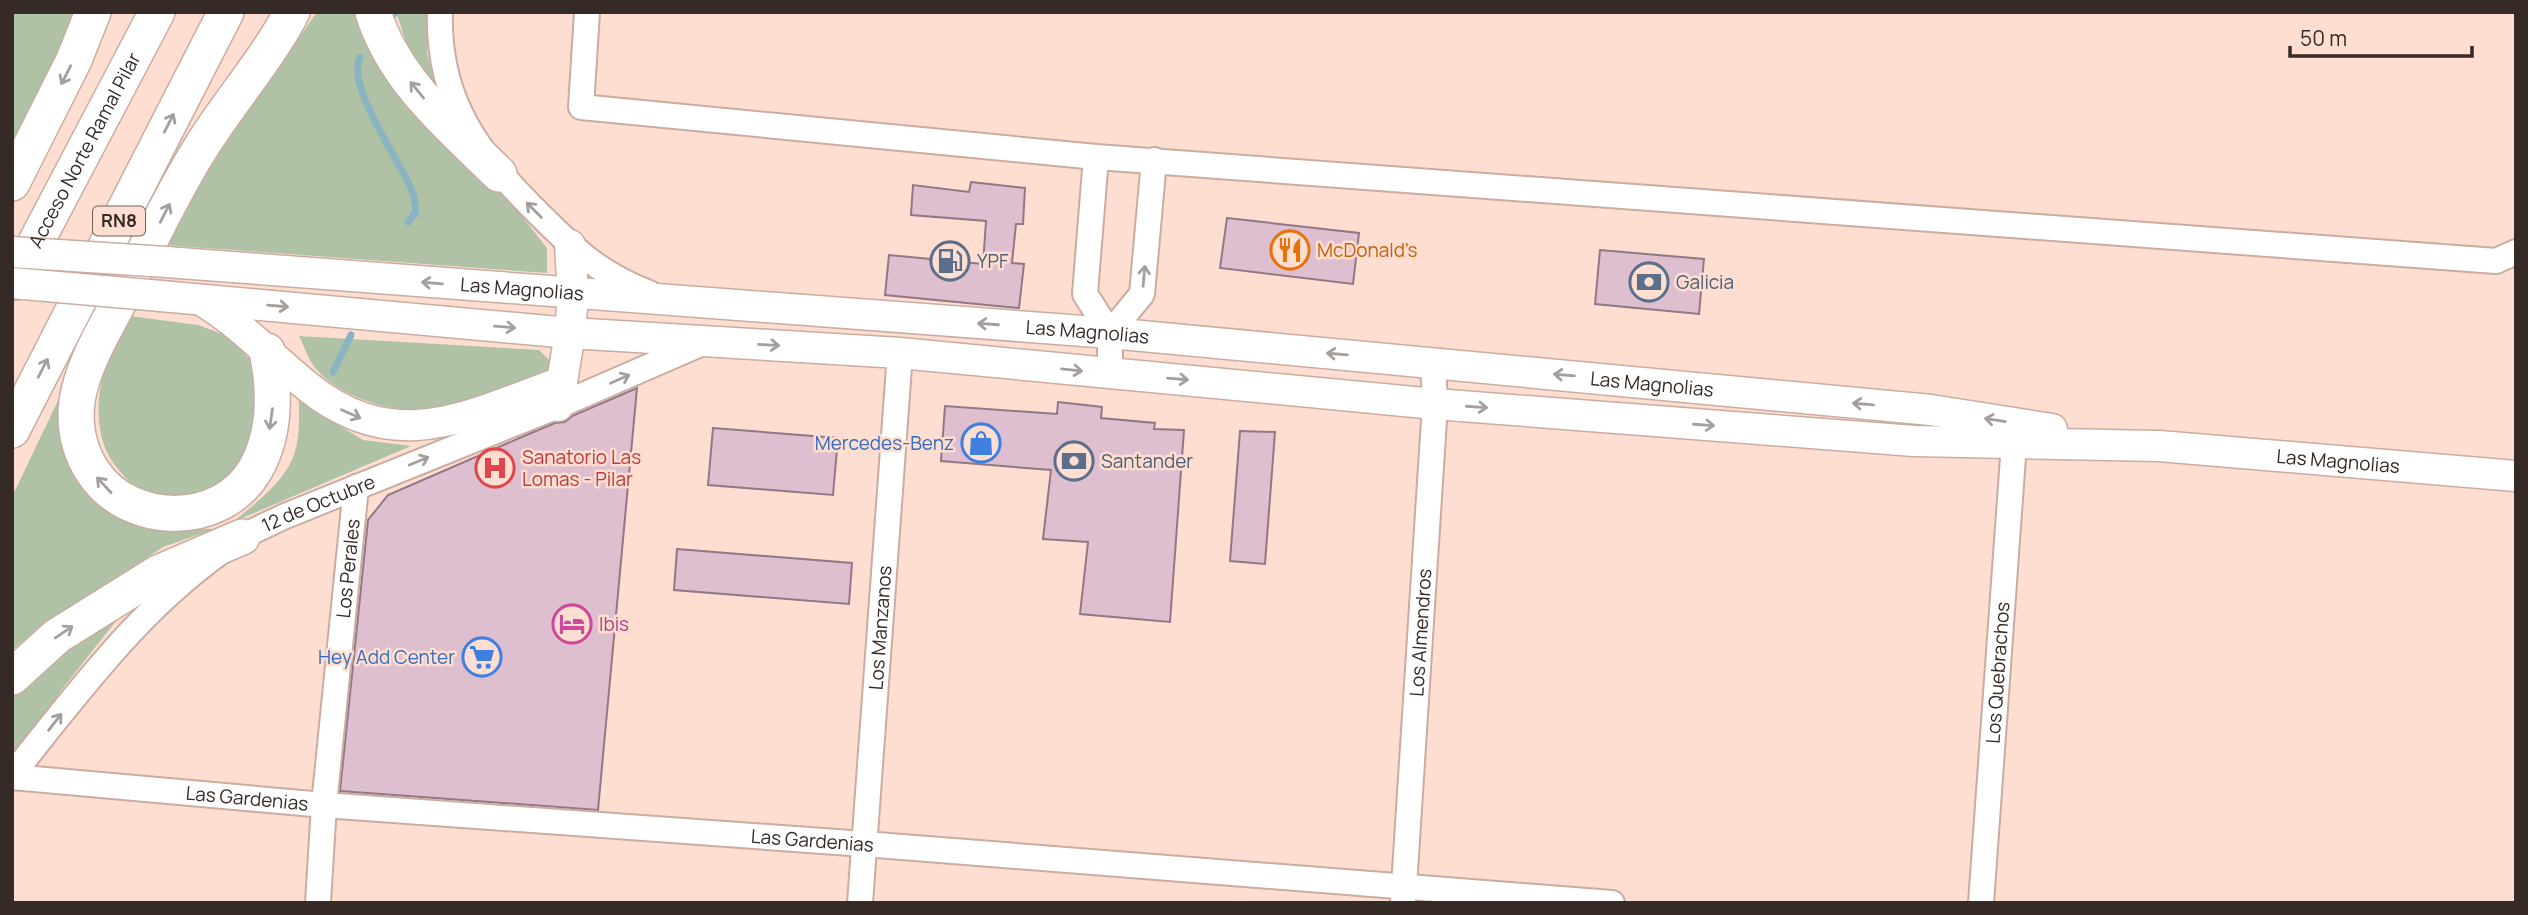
<svg xmlns="http://www.w3.org/2000/svg" width="2528" height="915" font-family="Manrope,sans-serif">
<style>
.green{fill:#b0c2a6}
.lines{fill:none;stroke-linecap:round;stroke-linejoin:round}
.stream{stroke:#89b4c0;stroke-width:7}
.building{fill:#ddbfcf;stroke:#927785;stroke-width:2}
.minor-casing{stroke:#caaca0;stroke-width:28}
.major-casing{stroke:#caaca0;stroke-width:33}
.highway-casing{stroke:#caaca0;stroke-width:38}
.minor{stroke:#fff;stroke-width:24}
.major{stroke:#fff;stroke-width:30}
.highway{stroke:#fff;stroke-width:35}
.major-bridge-casing{stroke:#caaca0;stroke-width:33;stroke-linecap:butt}
.major-bridge{stroke:#fff;stroke-width:30}
.oneway{stroke:#a49f9d}
.labels{text-anchor:middle;stroke-width:5;stroke-linejoin:round;paint-order:stroke}
.shield{fill:#feded1;stroke:#716059;stroke-width:2}
.shield-label{font-size:18px;font-weight:bold;fill:#352a25}
.street-label{font-size:19px;fill:#352a25;stroke:#feded1}
.food-label{font-size:19px;fill:#c56008;stroke:#feded1;text-anchor:start}
.service-label{font-size:19px;fill:#4e5e75;stroke:#feded1;text-anchor:start}
.shop-label{font-size:19px;fill:#366cbe;stroke:#feded1;text-anchor:end}
.health-label{font-size:19px;fill:#be3a42;stroke:#feded1;text-anchor:start}
.hotel-label{font-size:19px;fill:#b23c85;stroke:#feded1;text-anchor:start}
</style>
<rect width="100%" height="100%" fill="#feded1"/>
<!-- green -->
<path class="green" d="M12,12H76L12,153Z
M317,12H359L435,128L513,205L547,248V273L165,245L212,162Z
M396,12H430L427,53L436,89L411,57Z
M130,316L198,325L225,335L253,362L260,435L224,483L193,500L139,492C128,480 112,465 106,450C88,405 105,354 130,316Z
M299,336L539,350L549,360L548,373L536,382C503,391 470,403 436,409C398,416 337,398 313,365C307,357 304,345 299,336Z
M64,388L60,432L175,528L214,529L163,547L39,629L12,650V497Z
M299,401L363,440L411,446L233,522C255,503 287,481 295,451C300,435 299,418 299,401Z
M135,597L63,688L12,760V696L46,661Z"/>
<g class="lines">
<!-- stream -->
<path class="stream" d="M394,14L396,12
M360,57C346,88 400,160 412,191C415,197 415,205 416,212L408,222
M333,372L351,335"/>
</g>
<!-- building -->
<path class="building" d="M971,182L1025,188L1023,224H1016L1012,263L1024,264L1019,308L885,295L889,255L983,264L986,221L911,215L913,185L969,192Z
M1227,218L1359,233L1353,284L1220,268Z
M1600,250L1704,259L1699,314L1595,304Z
M637,388L598,810L340,791L368,520L388,495L531,433L555,423L565,422L572,416Z
M1058,402L1102,407L1101,418L1155,423L1154,429L1184,430L1170,622L1080,614L1088,542L1043,539L1051,470L941,461L945,406L1057,414Z
M713,428L838,438L833,495L708,485Z
M1240,431L1275,432L1265,564L1230,561Z
M677,549L852,563L849,604L674,590Z"/>
<g class="lines">
<!-- minor casing -->
<g class="minor-casing">
<g id="minor">
<path d="M440,12C437,102 480,156 541,216C577,252 600,274 649,293"/>
<path d="M587,12L581,107L1096,157L2496,261L2516,252"/>
<path d="M1096,157L1085,294L1110,333V375"/>
<path d="M1110,333L1142,294L1154,160"/>
<path id="s1" d="M12,775C81,689 146,599 240,539C253,530 269,524 283,517L558,406L705,342"/>
<path id="s2" d="M12,777L324,805L864,844L1612,903"/>
<path id="s3" d="M1403,902L1435,404L1433,363"/>
<path id="s4" d="M318,903L324,805L356,487"/>
<path id="s5" d="M860,903L900,353"/>
<path id="s6" d="M1981,903L2014,443"/>
</g>
</g>
<!-- major casing -->
<g class="major-casing">
<g id="major">
<path id="s7" d="M166,262L1110,333L1931,410L2052,429"/>
<path id="s8" d="M161,296L570,333L900,353L1435,404L1914,441L2159,446L2516,476"/>
<path d="M204,302C242,325 272,358 307,386C395,458 469,415 562,382"/>
<path d="M558,406L570,333L573,294L570,245"/>
</g>
</g>
<!-- highway casing -->
<g class="highway-casing">
<g id="highway">
<path d="M373,12C394,80 450,126 499,174"/>
<path d="M12,183L74,60L93,12"/>
<path id="s9" d="M15,282L157,12"/>
<path d="M267,351C275,390 276,434 255,470C221,528 129,527 93,472C79,451 74,426 77,401C83,363 106,328 123,294C148,246 171,195 200,149C229,102 266,61 292,12"/>
<path d="M12,430L226,12"/>
<path d="M12,677L57,636L158,573L242,537"/>
</g>
</g>
<!-- minor -->
<use href="#minor" class="minor"/>
<!-- major -->
<use href="#major" class="major"/>
<!-- highway -->
<use href="#highway" class="highway"/>
<!-- major-bridge casing -->
<g class="major-bridge-casing">
<path id="major-bridge" d="M12,252L166,262
M12,283L161,296"/>
</g>
<!-- major-bridge -->
<use href="#major-bridge" class="major-bridge"/>
</g>
<!-- one-way arrows -->
<defs><path id="oneway-shaft" d="M-6 0H5M1.5-3L5.5 0L1.5 3" fill="none" stroke-width="1.6" stroke-linecap="round" stroke-linejoin="round" transform="scale(1.75)"/></defs>
<g class="oneway">
<use href="#oneway-shaft" transform="translate(66 75) rotate(117)"/>
<use href="#oneway-shaft" transform="translate(417 90) rotate(-129)"/>
<use href="#oneway-shaft" transform="translate(169 123) rotate(-63)"/>
<use href="#oneway-shaft" transform="translate(534 210) rotate(-135)"/>
<use href="#oneway-shaft" transform="translate(165 213) rotate(-63)"/>
<use href="#oneway-shaft" transform="translate(1144 276) rotate(-85)"/>
<use href="#oneway-shaft" transform="translate(432 283) rotate(-175)"/>
<use href="#oneway-shaft" transform="translate(278 306) rotate(5)"/>
<use href="#oneway-shaft" transform="translate(988 324) rotate(-176)"/>
<use href="#oneway-shaft" transform="translate(505 327) rotate(5)"/>
<use href="#oneway-shaft" transform="translate(769 345) rotate(3)"/>
<use href="#oneway-shaft" transform="translate(1337 354) rotate(-175)"/>
<use href="#oneway-shaft" transform="translate(43 368) rotate(-63)"/>
<use href="#oneway-shaft" transform="translate(1072 370) rotate(6)"/>
<use href="#oneway-shaft" transform="translate(1564 375) rotate(-175)"/>
<use href="#oneway-shaft" transform="translate(620 379) rotate(-24)"/>
<use href="#oneway-shaft" transform="translate(1178 379) rotate(5)"/>
<use href="#oneway-shaft" transform="translate(1863 404) rotate(-175)"/>
<use href="#oneway-shaft" transform="translate(1477 407) rotate(4)"/>
<use href="#oneway-shaft" transform="translate(351 414) rotate(24)"/>
<use href="#oneway-shaft" transform="translate(271 419) rotate(98)"/>
<use href="#oneway-shaft" transform="translate(1995 420) rotate(-171)"/>
<use href="#oneway-shaft" transform="translate(1704 425) rotate(4)"/>
<use href="#oneway-shaft" transform="translate(419 461) rotate(-22)"/>
<use href="#oneway-shaft" transform="translate(104 485) rotate(-133)"/>
<use href="#oneway-shaft" transform="translate(64 632) rotate(-34)"/>
<use href="#oneway-shaft" transform="translate(55 722) rotate(-52)"/>
</g>
<!-- icons -->
<defs>
<g id="restaurant-ring" transform="scale(2.0125)"><circle r="9.5" fill="#feded1" stroke="#e8710a" stroke-width="1.5"/><path d="M-5-6h1v4h1v-4h1v4h1v-4h1v5L-1.5 .5V6h-2V.5L-5-1ZM5-6V6H3V1.5H1.5Q1.5-4 5-6Z" fill="#e8710a"/></g>
<g id="fuel-ring" transform="scale(2.0125)"><circle r="9.5" fill="#feded1" stroke="#5c6f8a" stroke-width="1.5"/><path d="M-5.5-6h7V0h2V4h1.3V-2.5L3-4.5l.8-.8L6-3V5H2.5V1h-1V6h-7ZM-4.2-4.7v3.2H.2V-4.7Z" fill="#5c6f8a"/></g>
<g id="bank-ring" transform="scale(2.0125)"><circle r="9.5" fill="#feded1" stroke="#5c6f8a" stroke-width="1.5"/><path d="M-6-4H6V4H-6ZM0-2.3a2.3 2.3 0 1 0 0 4.6a2.3 2.3 0 1 0 0-4.6Z" fill="#5c6f8a"/></g>
<g id="shop-ring" transform="scale(2.0125)"><circle r="9.5" fill="#feded1" stroke="#3f7fe0" stroke-width="1.5"/><path d="M-5-2.5h2.3a2.7 3.5 0 0 1 5.4 0H5L5.5 6h-11ZM-1.5-2.5h3a1.5 2.3 0 0 0-3 0Z" fill="#3f7fe0"/></g>
<g id="hospital-ring" transform="scale(2.0125)"><circle r="9.5" fill="#feded1" stroke="#e0444e" stroke-width="1.5"/><path d="M-5-5h3v3.5h4V-5h3V5h-3V1.5h-4V5h-3Z" fill="#e0444e"/></g>
<g id="hotel-ring" transform="scale(2.0125)"><circle r="9.5" fill="#feded1" stroke="#d1479c" stroke-width="1.5"/><path d="M-6-4.5h1.5V1H6V5H4.5V3h-9V5H-6ZM-4 0a1.8 1.8 0 1 1 3.6 0ZM.5 0V-2.5h3Q6-2.5 6 0Z" fill="#d1479c"/></g>
<g id="supermarket-ring" transform="scale(2.0125)"><circle r="9.5" fill="#feded1" stroke="#3f7fe0" stroke-width="1.5"/><path d="M-6-5.5h2.5l.6 2H6L4.5 2H-2.5L-4.4-4H-6ZM-1.5 3.2a1.3 1.3 0 1 0 .1 0ZM3 3.2a1.3 1.3 0 1 0 .1 0Z" fill="#3f7fe0"/></g>
</defs>
<g fill-rule="evenodd">
<use href="#restaurant-ring" x="1290" y="250"/>
<use href="#fuel-ring" x="950" y="261"/>
<use href="#bank-ring" x="1649" y="282"/>
<use href="#shop-ring" x="981" y="443"/>
<use href="#bank-ring" x="1074" y="461"/>
<use href="#hospital-ring" x="495" y="468"/>
<use href="#hotel-ring" x="572" y="624"/>
<use href="#supermarket-ring" x="482" y="657"/>
</g>
<g class="labels">
<!-- shield labels -->
<rect class="shield" x="93" y="206.5" width="52" height="29" rx="5"/>
<g class="shield-label">
<text x="119" y="227">RN8</text>
</g>
<!-- street labels -->
<g class="street-label">
<text dy="7" stroke="none"><textPath href="#s9" startOffset="149">Acceso Norte Ramal Pilar</textPath></text>
<text dy="7" stroke="none"><textPath href="#s7" startOffset="357">Las Magnolias</textPath></text>
<text dy="7" stroke="none"><textPath href="#s7" startOffset="924">Las Magnolias</textPath></text>
<text dy="7" stroke="none"><textPath href="#s7" startOffset="1491">Las Magnolias</textPath></text>
<text dy="7" stroke="none"><textPath href="#s8" startOffset="2184">Las Magnolias</textPath></text>
<text dy="7" stroke="none"><textPath href="#s1" startOffset="416">12 de Octubre</textPath></text>
<text dy="7" stroke="none"><textPath href="#s4" startOffset="336">Los Perales</textPath></text>
<text dy="7" stroke="none"><textPath href="#s5" startOffset="276">Los Manzanos</textPath></text>
<text dy="7" stroke="none"><textPath href="#s3" startOffset="270">Los Almendros</textPath></text>
<text dy="7" stroke="none"><textPath href="#s6" startOffset="231">Los Quebrachos</textPath></text>
<text dy="7" stroke="none"><textPath href="#s2" startOffset="236">Las Gardenias</textPath></text>
<text dy="7" stroke="none"><textPath href="#s2" startOffset="803">Las Gardenias</textPath></text>
</g>
<!-- food labels -->
<g class="food-label">
<text x="1317" y="257">McDonald's</text>
</g>
<!-- service labels -->
<g class="service-label">
<text x="977" y="268">YPF</text>
<text x="1676" y="289">Galicia</text>
<text x="1101" y="468">Santander</text>
</g>
<!-- shop labels -->
<g class="shop-label">
<text x="954" y="450">Mercedes-Benz</text>
<text x="455" y="664">Hey Add Center</text>
</g>
<!-- health labels -->
<g class="health-label">
<text x="522" y="464">Sanatorio Las<tspan x="522" dy="22">Lomas - Pilar</tspan></text>
</g>
<!-- hotel labels -->
<g class="hotel-label">
<text x="599" y="631">Ibis</text>
</g>
</g>
<!-- border -->
<rect width="2528" height="915" fill="none" stroke="#352a25" stroke-width="28"/>
<!-- scale -->
<path d="M2290 46v10h182v-10" fill="none" stroke="#352a25" stroke-width="3.5"/>
<text x="2300" y="46" font-size="21" fill="#352a25" stroke="#feded1" stroke-width="5" paint-order="stroke">50 m</text>
</svg>
